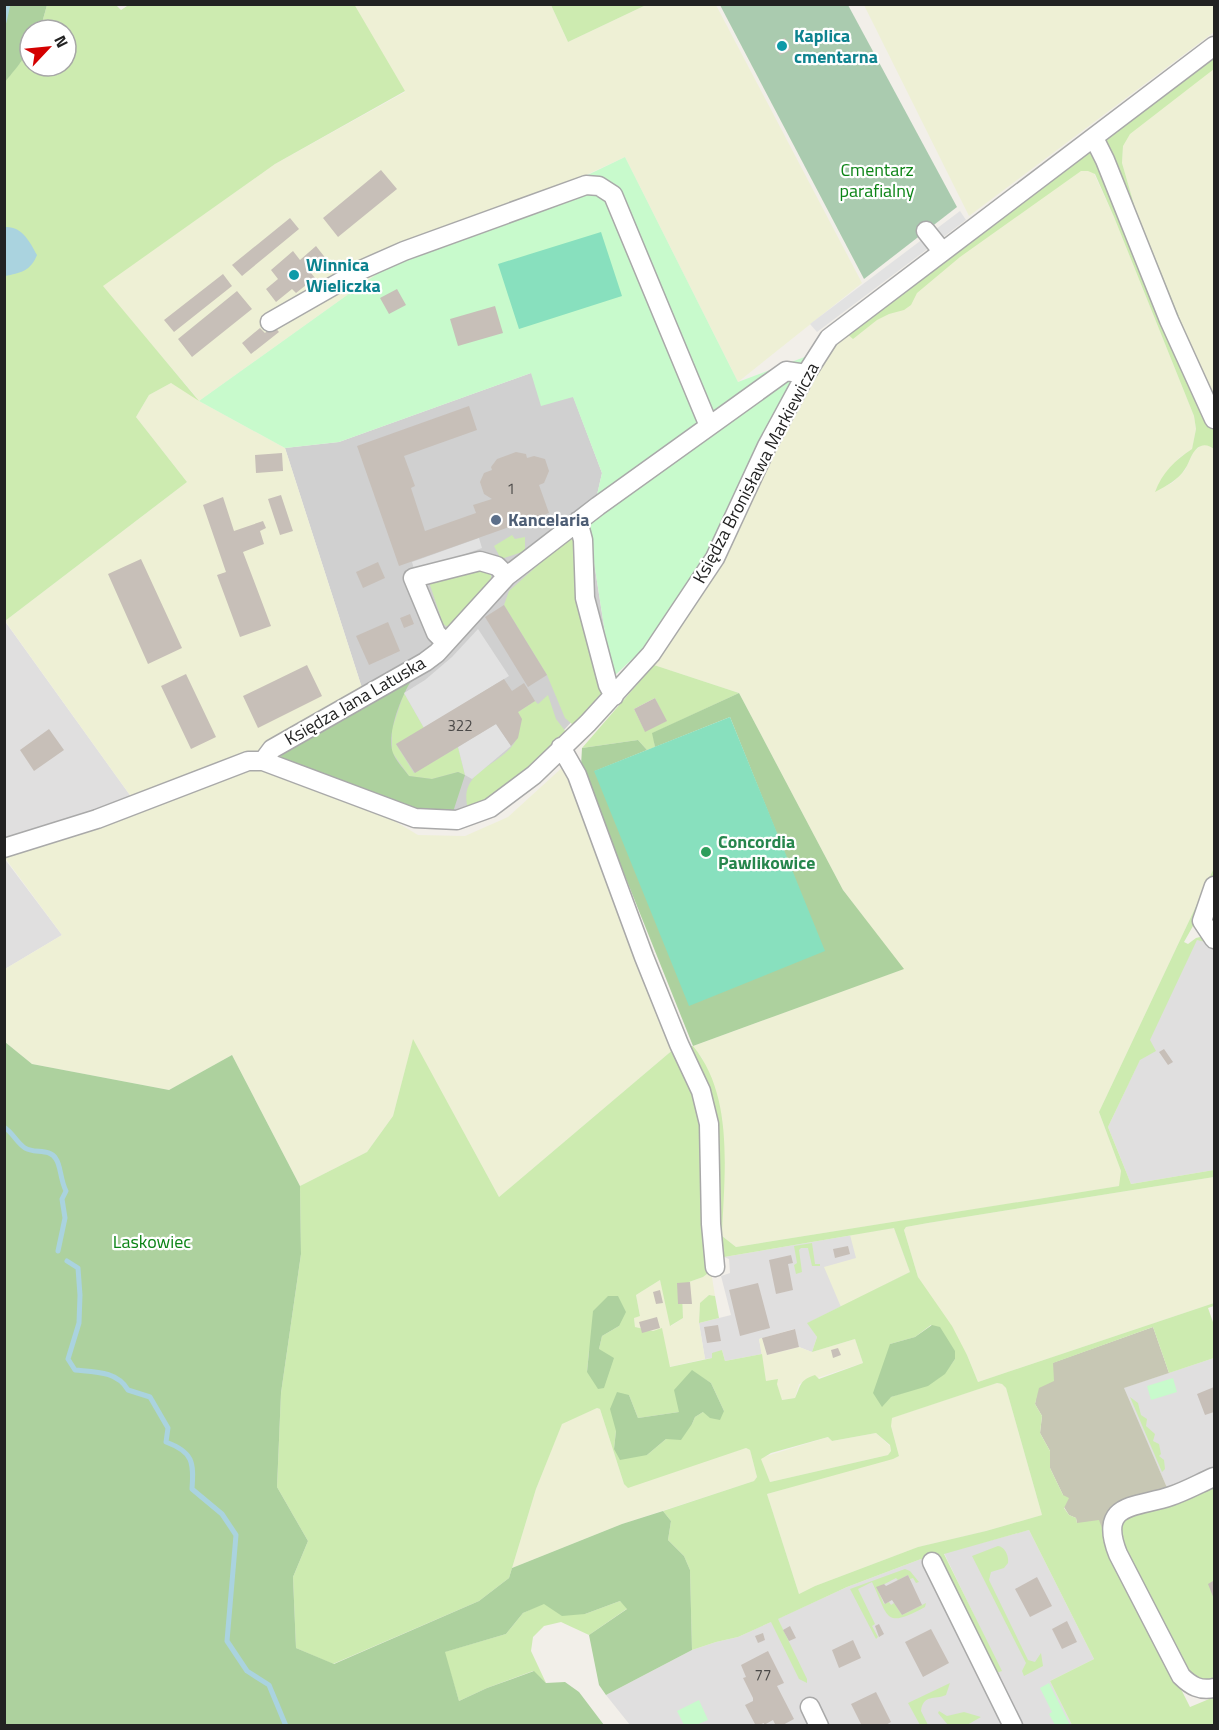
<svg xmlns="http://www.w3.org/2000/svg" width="1219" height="1730" font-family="'Titillium Web',sans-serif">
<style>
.residential{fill:#e0dfdf}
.religious{fill:#d0d0d0}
.construction{fill:#c7c7b4}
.farmland{fill:#eef0d5}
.grass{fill:#cdebb0;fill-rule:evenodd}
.forest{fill:#add19e}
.cemetery{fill:#aacbaf}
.park{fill:#c8facc}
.pitch{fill:#88e0be}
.parking{fill:#e2e2e2}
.water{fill:#aad3df}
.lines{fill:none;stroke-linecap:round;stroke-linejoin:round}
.stream{stroke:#aad3df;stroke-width:5}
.building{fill:#c7bfb8}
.minor-casing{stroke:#a9a9a9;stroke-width:21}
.minor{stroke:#fff;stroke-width:18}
.culture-dot{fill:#0f9aa8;stroke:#fff;stroke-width:2}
.service-dot{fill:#5c6f8a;stroke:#fff;stroke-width:2}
.leisure-dot{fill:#2e9e5b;stroke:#fff;stroke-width:2}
.labels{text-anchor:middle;stroke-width:4.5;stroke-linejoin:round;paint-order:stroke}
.number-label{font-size:15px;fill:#4b4948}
.culture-label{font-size:18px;font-weight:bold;fill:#0d838f;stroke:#fff;text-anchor:start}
.park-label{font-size:18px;fill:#0c8416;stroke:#fff}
.street-label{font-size:18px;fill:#222;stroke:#fff}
.service-label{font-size:18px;font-weight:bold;fill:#4e5e75;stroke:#fff;text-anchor:start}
.leisure-label{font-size:18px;font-weight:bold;fill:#27864d;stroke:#fff;text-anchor:start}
</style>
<rect width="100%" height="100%" fill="#f2efe9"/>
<!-- residential -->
<path class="residential" d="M4,620L132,798L4,842Z
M4,858L62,935L5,969H4Z
M1197,939L1210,943L1214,950V1170L1131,1184L1108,1127Z
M894,1228L910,1272L808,1323L817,1337L812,1352L799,1347L794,1329L759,1339L762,1354L725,1361L722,1350L713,1358L705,1359L699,1323L731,1315L721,1276L730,1273L729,1259L724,1257Z
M1214,1358V1470L1168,1490L1123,1388Z
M1029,1530L1094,1659L1050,1681L1072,1725H1021L996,1673L1001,1671L944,1553Z
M921,1559L1004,1725H630L606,1695L692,1650L716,1642L738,1637L847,1587Z"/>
<!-- religious -->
<path class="religious" d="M531,373L573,396L602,473L589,530L612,678L552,743L480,807L446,814L306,769L264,743L362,688L285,448L339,442Z"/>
<!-- construction -->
<path class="construction" d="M1153,1327L1169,1373L1124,1388L1168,1490L1108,1544L1077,1523L1076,1518L1069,1515L1064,1507L1063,1495L1050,1468V1451L1040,1433L1042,1416L1035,1404L1038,1387L1052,1363Z"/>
<!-- farmland -->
<path class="farmland" d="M354,5H551L568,42L646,5H716L862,283L738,382L625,157L385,268L199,401L285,448L362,688L265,744L418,835L465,836L508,817L565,765L675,1048L499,1197L413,1040L393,1116L367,1152L300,1186L232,1055L169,1090L32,1064L5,1042V969L62,935L5,858V842L132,798L5,621L187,482L136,417L149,395L171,383L197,398L102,286L275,164L405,92Z
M864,5H1214V32L969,216Z
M1214,51V395L1188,339L1135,208L1122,163L1123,146L1091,167L1114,217L1194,416L1196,429L1192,449L1179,458L1155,491L1172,483L1185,470L1194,451L1202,445H1209L1214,449V868L1099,1112L1121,1171L1120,1186L736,1247L722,1236L724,1156L722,1118L715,1090L702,1058L693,1046L903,969L843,890L739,693L654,665L826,349Z
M1214,1177V1303L978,1382L967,1355L918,1277L904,1230L906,1227L928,1223Z
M894,1228L910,1272L841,1307L824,1267L856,1258L850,1235Z
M711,1271L715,1296L709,1295L700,1304L699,1323L705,1359L669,1367L662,1329L653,1331L635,1327L634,1317L640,1315L636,1295L660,1280L671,1326L683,1318L682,1291L689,1282L703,1277Z
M762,1338L767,1355L799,1347L812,1352L855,1339L863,1363L799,1384L795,1398L781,1400L777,1384L766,1381L759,1339Z
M996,1383L1002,1384L1006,1388L1042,1515L986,1531L918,1547L815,1586L799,1594L767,1494L899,1456L891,1426V1418Z
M597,1408L600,1409L624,1484L746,1448L750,1450L757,1477L754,1481L622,1524L512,1568L536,1489L562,1423Z
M876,1433L890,1446L891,1451L888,1455L770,1482L760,1458L828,1437L832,1441Z"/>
<!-- grass -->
<path class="grass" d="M130,4H354L405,91L275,164L103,286L199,401L171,383L149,395L136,417L187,482L5,621L4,82L20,63L30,47V66H66V30H40L47,5H116L121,10Z
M551,5H646L568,42Z
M1214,51V69L1130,134L1123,146L1122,163L1135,208L1188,339L1214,395V404L1189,355L1103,136Z
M1088,151L1093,153L1203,408L1214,430V449C1211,447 1206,444 1201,446C1192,449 1190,462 1185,469C1178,480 1166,486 1155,492C1162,473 1175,460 1192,449L1196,429L1194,416L1114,217L1095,174L1088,171H1081L960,257L917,293L911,305L904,310L889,314L877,320L853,339L846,333Z
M512,535L515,539L525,537V551L501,559L494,546Z
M572,539L579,542L606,692L576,723L572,724L565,718L547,675L504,605L509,591L566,540Z
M480,570L491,574V580L448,627L443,624L428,579Z
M654,665L739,693L653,733L655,747L647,750L638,740L582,748ZM655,698L666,721L645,731L634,709Z
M404,693L424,728L396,744L414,773L458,747L465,775L458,772L432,779L409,776L392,752V729Z
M548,695L556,719L566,732C541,757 502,802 468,809C457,769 502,767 516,740C520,733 518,720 518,712L535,701L538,704Z
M1214,868V875L1198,917L1184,942L1188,944L1196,938L1204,936L1214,945V950L1210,943L1197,940L1150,1040L1156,1051L1140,1060L1108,1127L1131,1184L1214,1170V1177L928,1223L906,1227L904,1230L918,1277L952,1326L967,1355L978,1382L1214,1303V1306L1208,1308L1214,1325V1358L1169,1373L1153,1327L1053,1363L1054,1381L1039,1388L1035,1404L1042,1416L1040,1433L1050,1451V1468L1063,1495L1069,1498L1064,1508L1069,1515L1076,1518L1077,1523L1099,1520L1108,1544L1190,1707L1214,1697V1725H1072L1050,1681L1094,1659L1029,1530L944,1554L1002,1671L994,1674L921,1559L847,1587L778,1619L807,1679V1683L799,1679L771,1622L738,1637L716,1642L692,1650L690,1570L684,1556L668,1540L671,1521L663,1511L754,1481L757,1477L750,1450L746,1448L628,1488L624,1484L600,1409L597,1408L562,1424L536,1489L509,1578L479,1601L333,1664L296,1648L293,1577L308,1541L277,1487L281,1393L301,1254L300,1186L367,1152L393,1116L413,1039L499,1197L675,1048L693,1046C735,1097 724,1175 722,1236L736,1247L1119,1186L1121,1171L1099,1112ZM894,1228L910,1272L807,1323L817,1337L812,1352L855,1339L863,1363L819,1379L815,1375C799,1380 801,1386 795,1398L782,1400L777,1384L778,1379L766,1381L762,1354L725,1361L722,1350L712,1353V1358L670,1367L662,1328L653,1331L635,1327L634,1318L640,1316L636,1295L660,1280L670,1326L683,1318L682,1291L689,1282L703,1277L711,1271L719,1255L724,1257ZM618,1296L619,1326L602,1336L599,1349L587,1372L589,1351ZM931,1325L955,1359C935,1389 922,1385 891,1397L890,1344L915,1337ZM692,1371L711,1383L724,1411L703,1412L695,1417L692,1424L666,1439L647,1455L614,1449L616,1431L629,1395L638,1418L679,1412ZM997,1383L1002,1384L1006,1388L1042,1515L986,1531L918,1547L815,1586L799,1594L767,1494L893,1459L899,1456L891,1426L892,1418ZM876,1433L890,1445L891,1451L888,1455L770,1482L761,1459L771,1453L828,1437L832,1441Z
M812,1243L815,1264H820V1266H812L808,1248H801L799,1250L802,1272L796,1274L794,1265L797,1263L794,1246Z
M709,1295L715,1296L719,1318L699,1323L700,1303Z
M1130,1397L1138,1403L1141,1415L1147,1419L1146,1426L1155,1434L1153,1441L1159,1444L1161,1454L1159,1456L1164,1460L1165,1469L1162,1472Z
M1214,1484V1682L1207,1683L1187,1673L1123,1551L1119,1524L1123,1518Z
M998,1546C1005,1547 1009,1556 1008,1563L1004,1568L991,1572L989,1580L1028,1660L1035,1662L1041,1653L1043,1666L1024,1676L1022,1671L1026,1663L972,1556Z
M905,1569L910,1571L919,1582L916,1583L913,1578L910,1579L908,1575L898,1580L896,1578L877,1588L884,1604L889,1602L891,1605L894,1603L902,1615L926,1603L925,1607C884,1629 889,1618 872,1582L858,1589L875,1624L872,1626L878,1637L876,1639L850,1589Z
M620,1601L628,1608L589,1635L561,1622L544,1626L533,1637L531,1651L546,1683L533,1671L487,1688L459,1701L444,1652L506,1634L523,1613L544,1603L585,1614Z
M950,1683L946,1695C935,1700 923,1694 921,1711L928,1725H920L908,1703Z
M939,1711L947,1716L964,1712L981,1717L967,1725H948L938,1713Z"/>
<!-- forest -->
<path class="forest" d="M5,4L47,5L40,30H30C30,56 20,63 5,82Z
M411,681C401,697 386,735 393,753C396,761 404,769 409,776L432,779L458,772L465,775L453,812L406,808L285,762L281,757L282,752Z
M739,693L843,890L904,969L693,1046L581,766L582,748L638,740L647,750L595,771L824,951L730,717L655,747L652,733Z
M5,1042L32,1064L169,1090L232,1055L300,1186L301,1254L281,1393L277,1487L308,1541L293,1577L296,1648L334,1664L479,1601L509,1578L512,1568L622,1524L663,1511L671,1521L668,1540L684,1556L690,1570L692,1650L606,1695L599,1685L589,1635L627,1609L620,1601L585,1614L562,1616L544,1604L523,1613L506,1634L445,1652L459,1701L487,1688L534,1671L546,1683L565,1682L579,1692L604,1725H5Z
M608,1296H618L626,1312L619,1326L602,1336L599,1349L614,1358L604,1388L598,1389L587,1372L593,1311Z
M932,1325L940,1327L955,1351V1359L945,1374L928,1386L891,1397L882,1407L873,1393L890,1344L915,1337Z
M692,1370L711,1383L724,1411L720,1420L710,1418L703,1412L695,1417L692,1424L681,1440L666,1439L647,1455L620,1460L614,1449L616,1431L610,1409L617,1392L629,1395L638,1418L679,1412L674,1390Z"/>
<!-- cemetery -->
<path class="cemetery" d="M720,5H848L957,207L864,279Z"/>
<!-- park -->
<path class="park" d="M625,157L738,382L826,349L706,560L658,635L612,678L589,530L602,473L573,397L541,406L531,373L339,442L285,448L199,401L385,268L474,215L575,181Z
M1173,1378L1177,1392L1151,1400L1147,1386Z
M1049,1683L1070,1725H1055L1049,1714L1052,1712L1040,1688Z
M699,1700L708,1720L696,1725H684L677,1711Z"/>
<!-- pitch -->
<path class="pitch" d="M601,232L622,296L519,329L498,264Z
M730,717L825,951L689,1006L594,771Z"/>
<!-- parking -->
<path class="parking" d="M960,211L966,220L817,332L810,324Z
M479,538L482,548L415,572L412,562Z
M478,629L509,676L424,728L404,693L425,680L452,657Z
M496,724L511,746L472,779L465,775L458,747Z"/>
<!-- water -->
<path class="water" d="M5,227C22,226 30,242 37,255C31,271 20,273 5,276Z"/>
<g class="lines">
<!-- stream -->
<path class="stream" d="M4,22L8,4
M4,1127C13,1133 17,1143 25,1148C34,1154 50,1148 56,1159C61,1166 60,1179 66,1191L62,1199L65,1218L58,1251
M67,1261L78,1268L80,1295L79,1323L68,1359L75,1370C95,1372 117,1371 128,1390L150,1397L168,1428L166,1442C193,1452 194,1462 192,1489L222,1514L236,1535L227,1641L247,1671L269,1685L286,1726"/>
</g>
<!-- building -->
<path class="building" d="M785,38L791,50L780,55L774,43Z
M381,170L397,189L338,237L323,218Z
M290,218L299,229L242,276L232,265Z
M316,246L327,260L311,273L315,278L296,293L292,289L276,302L266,289L278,279L271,270L293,251L300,260Z
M223,274L232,286L174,332L164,320Z
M397,289L406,305L389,314L380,298Z
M237,291L252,309L192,357L178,339Z
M495,306L503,333L458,346L450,319Z
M273,325L279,332L251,354L242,343L260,328L265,333Z
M469,406L477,430L404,456L415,486L411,488L425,531L476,513L473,505L492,499L484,494L480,482L484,473L492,470L491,467L497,459L516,452L526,454L527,458L534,456L545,459L549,471L544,483L539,485L549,513L399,566L357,446Z
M282,453L283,471L256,473L255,455Z
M281,495L293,531L280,535L268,499Z
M223,497L234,531L263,521L266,528L260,531L264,544L243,552L271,626L240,637L217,575L226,572L203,505Z
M141,559L182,648L148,664L108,574Z
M378,562L385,578L363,588L356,572Z
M504,605L547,675L528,687L485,617Z
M410,614L414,624L404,628L400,618Z
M388,622L400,651L369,665L356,636Z
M307,665L322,696L258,728L243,696Z
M186,674L216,737L191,749L161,686Z
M504,679L512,691L524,683L535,701L518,712L522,719L518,738L511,746L496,724L415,773L396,744Z
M655,698L667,721L645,732L634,709Z
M49,729L64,750L34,771L20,750Z
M1164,1049L1173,1062L1168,1065L1159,1052Z
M848,1246L850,1254L835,1258L833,1249Z
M791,1255L793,1263L788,1264L793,1290L776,1294L769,1260Z
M690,1282L692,1304H678L677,1283Z
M758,1283L770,1328L740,1336L729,1290Z
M660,1290L663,1303L656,1304L653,1292Z
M657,1317L660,1328L642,1333L639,1322Z
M718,1325L721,1341L707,1343L704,1327Z
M795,1329L799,1347L767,1355L762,1338Z
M838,1348L841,1355L833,1358L831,1350Z
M1214,1387V1412L1205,1415L1197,1394Z
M908,1575L922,1605L902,1615L892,1600L885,1604L876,1587L884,1584L886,1586Z
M1037,1577L1052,1606L1030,1617L1015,1589Z
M1213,1581L1214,1585V1599L1208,1584Z
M1067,1621L1077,1642L1062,1649L1052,1629Z
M879,1624L884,1634L879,1637L875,1626Z
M790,1626L796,1638L789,1641L783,1630Z
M931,1629L949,1663L923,1677L905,1642Z
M763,1633L765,1640L758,1643L755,1636Z
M853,1640L861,1658L839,1668L832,1650Z
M768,1651L784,1683L777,1686L794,1719L781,1726H776L773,1720L764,1725V1723L756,1726L745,1705L753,1701V1698L743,1678L746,1677L741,1665Z
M876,1692L891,1722L884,1726H862L851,1704Z"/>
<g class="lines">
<!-- minor casing -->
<g class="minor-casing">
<path id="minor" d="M1094,138L1105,160L1169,320L1214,419
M926,231L942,251
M270,322L361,270L404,251L586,185L599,186L613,195L709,426
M578,521L583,540L585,598L608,685L614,696
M445,642L436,633L413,578L480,561L497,566L507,576
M561,747L577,775L644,957L679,1044L701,1091L709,1124L711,1224L715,1267
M263,761L272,749L425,662L437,653L507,576L598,506L786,371L806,374
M4,848L97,819L248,761H263L415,818L457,820L490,808L534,775L588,723L651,654L715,558L767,446L806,374L829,338L1214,46
M1214,886L1202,921L1214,939
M1214,1477C1200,1483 1186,1491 1171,1496C1137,1508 1097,1501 1118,1554L1181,1676C1191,1686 1200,1691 1214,1688
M932,1562L1013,1726
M810,1707L819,1726"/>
</g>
<!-- minor -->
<use href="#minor" class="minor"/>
</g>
<!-- markers -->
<g class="culture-dot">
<circle cx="782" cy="46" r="6"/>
<circle cx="294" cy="275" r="6"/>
</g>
<circle class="service-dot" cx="496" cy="520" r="6"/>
<circle class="leisure-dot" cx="706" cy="852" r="6"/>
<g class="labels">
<!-- number labels -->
<g class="number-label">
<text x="511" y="494">1</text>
<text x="460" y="731">322</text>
<text x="763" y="1680">77</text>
</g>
<!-- culture labels -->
<g class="culture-label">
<text x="794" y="42">Kaplica<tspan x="794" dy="21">cmentarna</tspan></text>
<text x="306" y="271">Winnica<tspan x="306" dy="21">Wieliczka</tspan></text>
</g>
<!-- park labels -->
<g class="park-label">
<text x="877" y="176">Cmentarz<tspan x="877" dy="21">parafialny</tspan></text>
<text x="152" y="1248">Laskowiec</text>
</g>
<!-- street labels -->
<g class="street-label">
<text transform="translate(756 473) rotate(-62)" y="6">Księdza Bronisława Markiewicza</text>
<text transform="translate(355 701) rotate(-30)" y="6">Księdza Jana Latuska</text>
</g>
<!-- service labels -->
<g class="service-label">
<text x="508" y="526">Kancelaria</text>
</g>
<!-- leisure labels -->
<g class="leisure-label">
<text x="718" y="848">Concordia<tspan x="718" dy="21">Pawlikowice</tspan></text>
</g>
</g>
<!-- border -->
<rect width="1219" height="1730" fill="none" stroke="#222222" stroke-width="12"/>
<!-- north arrow -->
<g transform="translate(48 48) rotate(64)"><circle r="28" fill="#ffffff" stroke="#a7a7a7" stroke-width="1.5"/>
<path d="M0-4.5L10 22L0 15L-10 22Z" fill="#d40000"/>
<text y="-9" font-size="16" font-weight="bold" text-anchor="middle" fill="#222222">N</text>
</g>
</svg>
